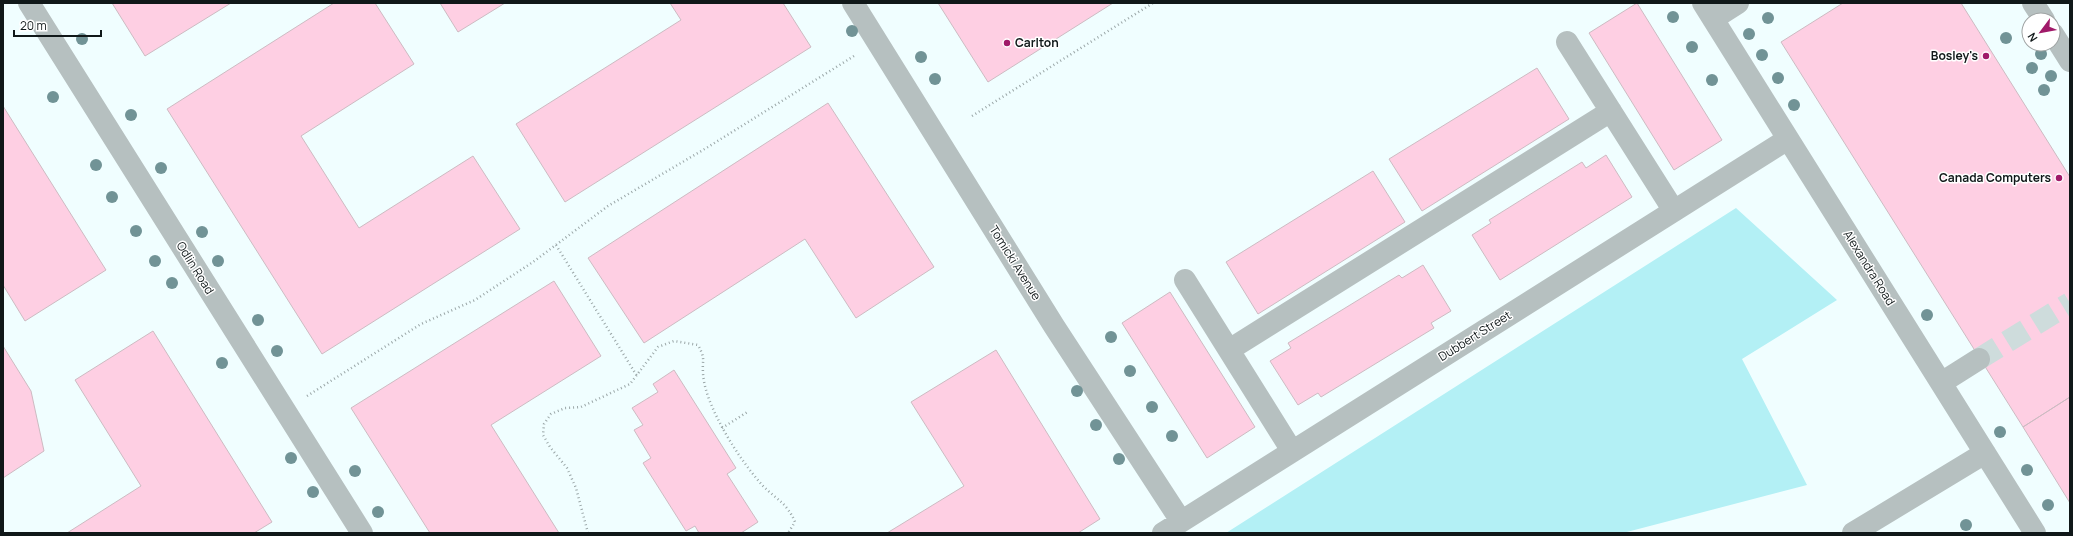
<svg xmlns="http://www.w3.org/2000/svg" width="2073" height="536" font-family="Manrope,sans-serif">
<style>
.green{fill:#b3f0f5}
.building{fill:#fecfe3;stroke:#cdbbc2}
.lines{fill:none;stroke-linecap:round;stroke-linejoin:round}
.minor-tunnel{stroke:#cedcdc;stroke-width:22;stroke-dasharray:22 11;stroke-linecap:butt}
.path{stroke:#9ba7a8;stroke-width:2.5;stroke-dasharray:1 3;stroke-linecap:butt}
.minor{stroke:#b6c0c0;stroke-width:22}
.tree{fill:#719396}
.poi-dot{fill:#a01a69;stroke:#fff;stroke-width:1.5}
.labels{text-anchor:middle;stroke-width:3;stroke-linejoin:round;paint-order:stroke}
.poi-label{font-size:12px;font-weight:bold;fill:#101819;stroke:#fff;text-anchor:end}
.street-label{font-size:12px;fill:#101819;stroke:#fff}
</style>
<rect width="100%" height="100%" fill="#f0feff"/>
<!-- green -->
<path class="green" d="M1736,208L1837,300L1742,359L1807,485L1623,533H1226Z"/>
<!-- building -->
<path class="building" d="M112,3H231L145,56Z
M334,3H375L414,64L301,136L359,228L473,156L520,229L322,354L167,109Z
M440,3H505L458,32Z
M670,3H783L811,47L565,202L516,124L681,20Z
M938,3H1113L988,82Z
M1637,3L1722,140L1674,170L1589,33Z
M1843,3H1961L2070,177V397L2023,427L1781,42Z
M1537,68L1569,119L1422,211L1389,159Z
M828,103L934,267L856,318L805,239L644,343L588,258Z
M3,106L106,270L25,321L3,285Z
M1606,155L1632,197L1500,280L1472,235L1491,223L1489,220L1582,162L1586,168Z
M1373,171L1405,222L1258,314L1226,262Z
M1423,265L1451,311L1431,323L1434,328L1321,397L1318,393L1298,405L1270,361L1291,348L1288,343L1399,275L1402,278Z
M554,281L601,356L491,425L559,533H430L351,408Z
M1170,292L1255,427L1207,458L1122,323Z
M153,331L272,522L254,533H67L141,486L75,380Z
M3,346L31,391L44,451L3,478Z
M996,350L1100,519L1078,533H887L964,486L911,402Z
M674,370L736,468L727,474L758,522L741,533H699L695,526L686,531L643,463L651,458L634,430L643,425L632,408L658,392L653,384Z
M2070,397V503L2023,427Z"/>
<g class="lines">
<!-- minor-tunnel -->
<path class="minor-tunnel" d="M1979,359L2070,303"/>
<!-- path -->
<path class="path" d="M972,116L1153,3
M556,245L637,376
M307,396L421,324L475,300L533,262L608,206L708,147L854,56
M722,428L749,411
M588,533L576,488L567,468L550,447L543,435L544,424L551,414L565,408L581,407L630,384L658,347L674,341L698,345C706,360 702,358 703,373C704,391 713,410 721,425C732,446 747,468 763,486C777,500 787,503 795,522L788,533"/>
<!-- minor -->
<path class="minor" d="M29,3L362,533
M853,3L1054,326L1181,521
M1703,3L2035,533
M2033,3L2044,20
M1713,19L1738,3
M2053,34L2070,61
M1567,42L1674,211
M1185,280L1292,451
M1229,350L1611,111
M1941,383L1979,359
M1163,533L1788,139
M1853,533L1985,453"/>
</g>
<!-- trees -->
<g class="tree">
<circle cx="1673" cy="17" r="6"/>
<circle cx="1768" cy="18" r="6"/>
<circle cx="852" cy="31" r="6"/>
<circle cx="1749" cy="34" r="6"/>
<circle cx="2006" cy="38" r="6"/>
<circle cx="82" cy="39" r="6"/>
<circle cx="1692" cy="47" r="6"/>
<circle cx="2041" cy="54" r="6"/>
<circle cx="1762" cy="55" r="6"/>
<circle cx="921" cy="57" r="6"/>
<circle cx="2032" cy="68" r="6"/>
<circle cx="2051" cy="76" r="6"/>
<circle cx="1778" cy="78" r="6"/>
<circle cx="935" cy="79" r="6"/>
<circle cx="1712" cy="80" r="6"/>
<circle cx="2044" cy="90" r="6"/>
<circle cx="53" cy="97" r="6"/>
<circle cx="1794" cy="105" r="6"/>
<circle cx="131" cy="115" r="6"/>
<circle cx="96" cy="165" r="6"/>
<circle cx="161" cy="168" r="6"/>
<circle cx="112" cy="197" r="6"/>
<circle cx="136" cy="231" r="6"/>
<circle cx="202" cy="232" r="6"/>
<circle cx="155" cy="261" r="6"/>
<circle cx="218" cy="261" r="6"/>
<circle cx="172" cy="283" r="6"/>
<circle cx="1927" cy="315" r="6"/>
<circle cx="258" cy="320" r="6"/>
<circle cx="1111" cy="337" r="6"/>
<circle cx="277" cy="351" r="6"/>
<circle cx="222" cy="363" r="6"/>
<circle cx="1130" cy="371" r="6"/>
<circle cx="1077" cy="391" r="6"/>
<circle cx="1152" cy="407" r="6"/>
<circle cx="1096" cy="425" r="6"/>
<circle cx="2000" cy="432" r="6"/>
<circle cx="1172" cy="436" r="6"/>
<circle cx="291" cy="458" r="6"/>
<circle cx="1119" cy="459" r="6"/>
<circle cx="2027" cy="470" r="6"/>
<circle cx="355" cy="471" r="6"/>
<circle cx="313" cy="492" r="6"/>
<circle cx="2048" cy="505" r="6"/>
<circle cx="378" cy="512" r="6"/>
<circle cx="1966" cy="525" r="6"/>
</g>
<!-- markers -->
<g class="poi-dot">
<circle cx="1007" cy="43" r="4"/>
<circle cx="1986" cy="56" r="4"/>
<circle cx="2059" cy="178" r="4"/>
</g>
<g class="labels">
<!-- poi labels -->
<g class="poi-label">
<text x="1015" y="47" text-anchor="start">Carlton</text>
<text x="1978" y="60">Bosley's</text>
<text x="2051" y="182">Canada Computers</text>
</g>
<!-- street labels -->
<g class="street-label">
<text transform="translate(1015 263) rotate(58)" y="4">Tomicki Avenue</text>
<text transform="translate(195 268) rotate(58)" y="4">Odlin Road</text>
<text transform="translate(1869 268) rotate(58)" y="4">Alexandra Road</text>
<text transform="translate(1475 336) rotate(-32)" y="4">Dubbert Street</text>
</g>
</g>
<!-- border -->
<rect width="2073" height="536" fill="none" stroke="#101819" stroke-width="8"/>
<!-- north arrow -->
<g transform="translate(2041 32) rotate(238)"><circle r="19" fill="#ffffff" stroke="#9fa3a3"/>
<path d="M0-3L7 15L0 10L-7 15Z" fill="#a01a69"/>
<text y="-6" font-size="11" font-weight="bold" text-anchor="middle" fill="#101819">N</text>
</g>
<!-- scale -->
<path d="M14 30v6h87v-6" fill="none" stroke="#101819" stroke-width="2"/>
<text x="20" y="30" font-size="12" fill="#101819" stroke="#ffffff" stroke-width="3" paint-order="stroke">20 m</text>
</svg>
